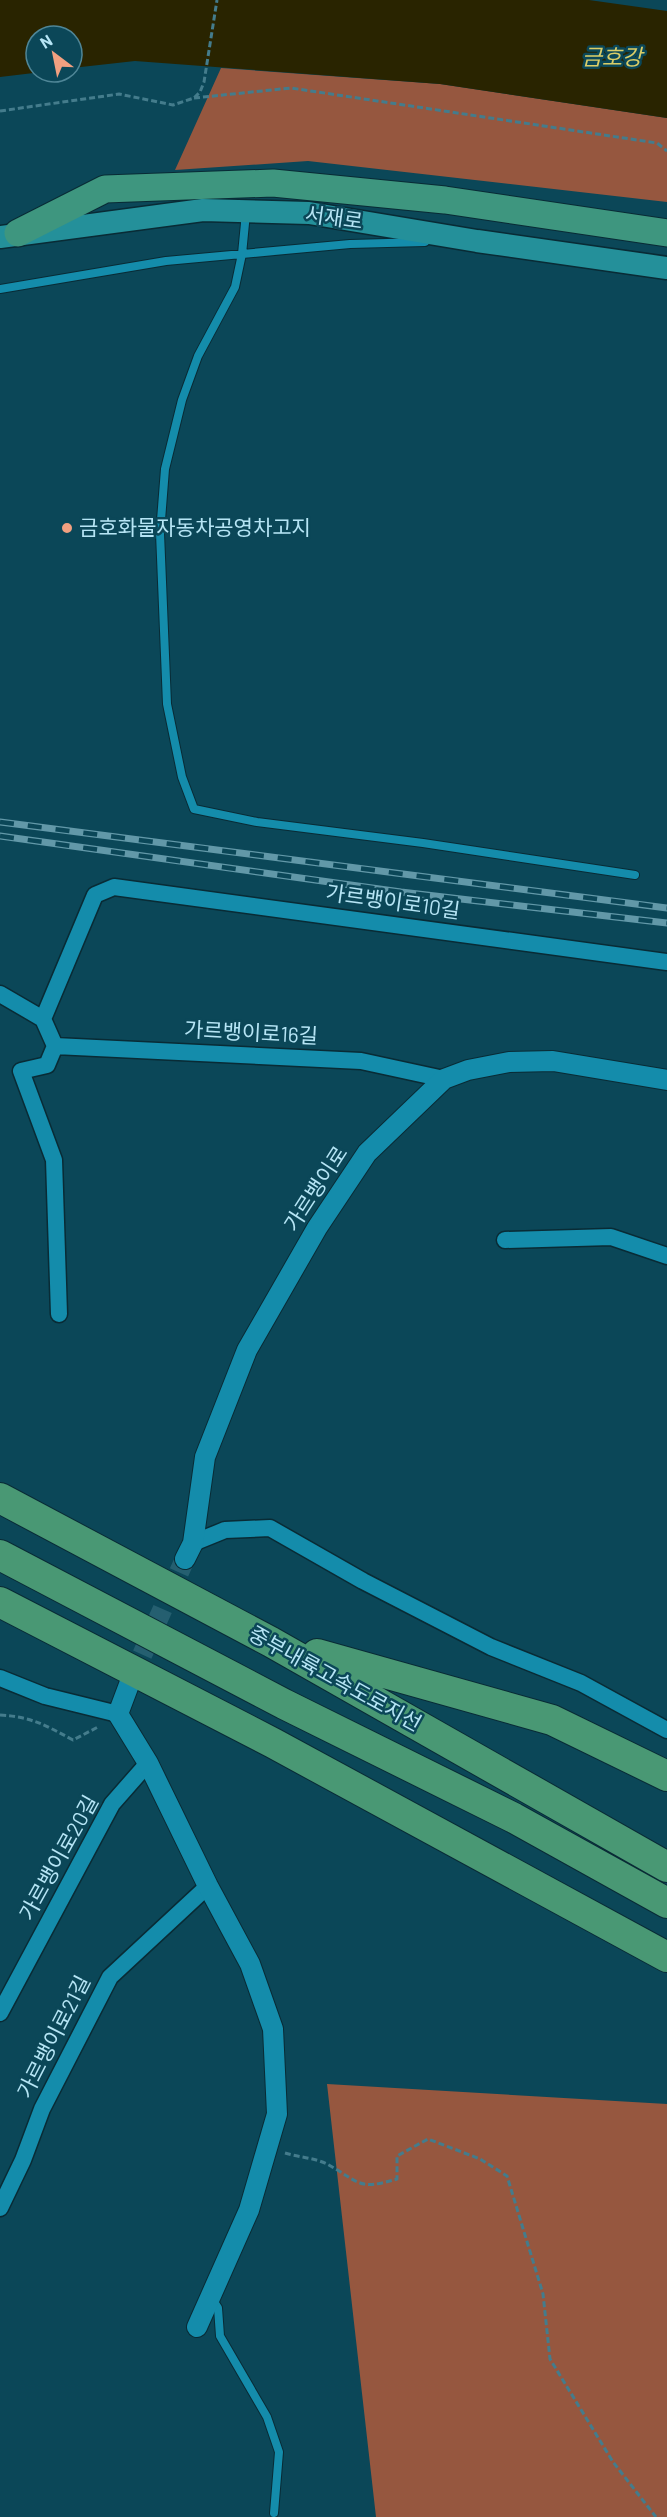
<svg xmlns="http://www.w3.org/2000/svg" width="667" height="2517" font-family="Barlow,'Noto Sans KR',sans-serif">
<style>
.green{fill:#96573f}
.water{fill:#292400}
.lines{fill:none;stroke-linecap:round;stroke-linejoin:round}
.tertiary-tunnel{stroke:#255f70;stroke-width:20;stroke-dasharray:20 10;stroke-linecap:butt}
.service-casing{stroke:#092b35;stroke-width:10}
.minor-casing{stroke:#092b35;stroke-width:19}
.tertiary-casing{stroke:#092b35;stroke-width:22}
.secondary-casing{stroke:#092b35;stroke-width:25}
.trunk-casing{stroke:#092b35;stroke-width:29}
.motorway-casing{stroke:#092b35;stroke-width:32}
.path{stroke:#447c8c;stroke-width:3;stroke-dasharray:6 3;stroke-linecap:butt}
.service{stroke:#148cab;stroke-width:8}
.minor{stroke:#148cab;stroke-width:16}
.tertiary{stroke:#148cab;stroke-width:20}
.secondary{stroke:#24909a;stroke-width:22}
.trunk{stroke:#3e967f;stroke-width:27}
.motorway{stroke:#499874;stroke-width:30}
.rail-casing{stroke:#6298a8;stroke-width:7}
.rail{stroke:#0b4758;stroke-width:4.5;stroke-dasharray:14;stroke-linecap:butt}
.poi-dot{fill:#f2a080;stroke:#0b4758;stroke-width:2}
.labels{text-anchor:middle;stroke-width:5;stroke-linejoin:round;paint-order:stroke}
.street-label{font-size:21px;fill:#b6e5f5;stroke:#0b4758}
.poi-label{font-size:21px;fill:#b6e5f5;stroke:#0b4758;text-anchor:start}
.water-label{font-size:22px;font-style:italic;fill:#dacd67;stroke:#0b4758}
</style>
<rect width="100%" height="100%" fill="#0b4758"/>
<!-- green -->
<path class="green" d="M221,68L440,84L667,118V202L308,161L175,170Z
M327,2084L667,2104V2517H376Z"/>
<!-- water -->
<path class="water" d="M0,0H589L667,11V118L440,84L135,61L72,68V36H36V72H42L0,77Z"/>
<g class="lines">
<!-- tertiary-tunnel -->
<path class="tertiary-tunnel" d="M130,1682L185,1559"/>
<!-- service casing -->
<g class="service-casing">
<path id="service" d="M246,213L242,254L235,287L198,356L182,400L165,469L160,533L167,704L182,777L194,809L257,822L423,843L635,875
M0,289L166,261L350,244L425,242
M211,2297L218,2308L220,2336L267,2417L279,2452L274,2513"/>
</g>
<!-- minor casing -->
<g class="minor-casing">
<path id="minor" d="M0,994L43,1019
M55,1046L47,1065L21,1071L54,1160L59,1314
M444,1079L361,1061L55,1046L43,1019L95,895L114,887L667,962
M505,1240L611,1237L667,1256
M193,1543L225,1530L270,1528L363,1581L491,1647L581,1683L667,1730
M0,1678L45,1696L118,1714
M0,2013L112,1804L148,1763
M0,2208L23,2160L42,2109L110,1977L208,1886"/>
</g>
<!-- tertiary casing -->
<g class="tertiary-casing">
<path id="tertiary" d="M185,1559L193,1543L205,1457L247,1350L317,1228L367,1153L444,1079L468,1070L509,1062L553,1061L667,1080
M130,1682L118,1714L148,1763L208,1886L250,1964L273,2029L277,2114L249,2210L197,2327"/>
</g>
<!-- secondary casing -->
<g class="secondary-casing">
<path id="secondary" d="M0,237L203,210L309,213L477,241L667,268"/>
</g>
<!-- trunk casing -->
<g class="trunk-casing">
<path id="trunk" d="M18,233L105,189L273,183L445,200L667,233"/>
</g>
<!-- motorway casing -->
<g class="motorway-casing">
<path id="motorway" d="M0,1498L271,1642L667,1867
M0,1555L284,1704L514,1818L667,1903
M0,1602L273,1743L667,1957
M317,1654L552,1720L667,1776"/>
</g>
<!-- path -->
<path class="path" d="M194,98L291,88L657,143L667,151
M0,111L119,94L173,105L194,98L200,92L204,82L217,0
M0,1715C32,1717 45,1725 73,1740L98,1727
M285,2153C298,2157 315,2158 327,2164C360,2182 357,2191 397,2179V2156L428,2139L480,2159L507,2176L543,2294L550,2359L613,2462L656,2517"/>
<!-- service -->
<use href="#service" class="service"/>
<!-- minor -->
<use href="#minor" class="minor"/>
<!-- tertiary -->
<use href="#tertiary" class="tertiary"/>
<!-- secondary -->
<use href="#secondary" class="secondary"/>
<!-- trunk -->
<use href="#trunk" class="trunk"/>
<!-- motorway -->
<use href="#motorway" class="motorway"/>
<!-- rail casing -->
<g class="rail-casing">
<path id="rail" d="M0,822L667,908
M0,836L401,892L667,923"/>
</g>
<!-- rail -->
<use href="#rail" class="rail"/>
</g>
<!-- markers -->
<circle class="poi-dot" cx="67" cy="528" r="6"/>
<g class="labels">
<!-- street labels -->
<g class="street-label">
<text transform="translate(334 218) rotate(8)" y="7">서재로</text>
<text transform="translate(393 902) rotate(8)" y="7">가르뱅이로10길</text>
<text transform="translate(251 1033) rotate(3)" y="7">가르뱅이로16길</text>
<text transform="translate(316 1189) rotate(-57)" y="7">가르뱅이로</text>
<text transform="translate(335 1679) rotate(29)" y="7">중부내륙고속도로지선</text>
<text transform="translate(59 1858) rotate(-61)" y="7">가르뱅이로20길</text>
<text transform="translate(54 2037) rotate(-63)" y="7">가르뱅이로21길</text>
</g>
<!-- poi labels -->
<g class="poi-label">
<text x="79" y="535">금호화물자동차공영차고지</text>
</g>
<!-- water labels -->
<g class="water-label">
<text x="612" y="65">금호강</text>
</g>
</g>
<!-- north arrow -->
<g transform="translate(54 54) rotate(328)"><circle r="28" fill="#0b4758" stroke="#4f8697" stroke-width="1.5"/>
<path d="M0-4.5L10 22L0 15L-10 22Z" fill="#f2a080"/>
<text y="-9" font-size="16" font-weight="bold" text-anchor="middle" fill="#b6e5f5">N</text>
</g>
</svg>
